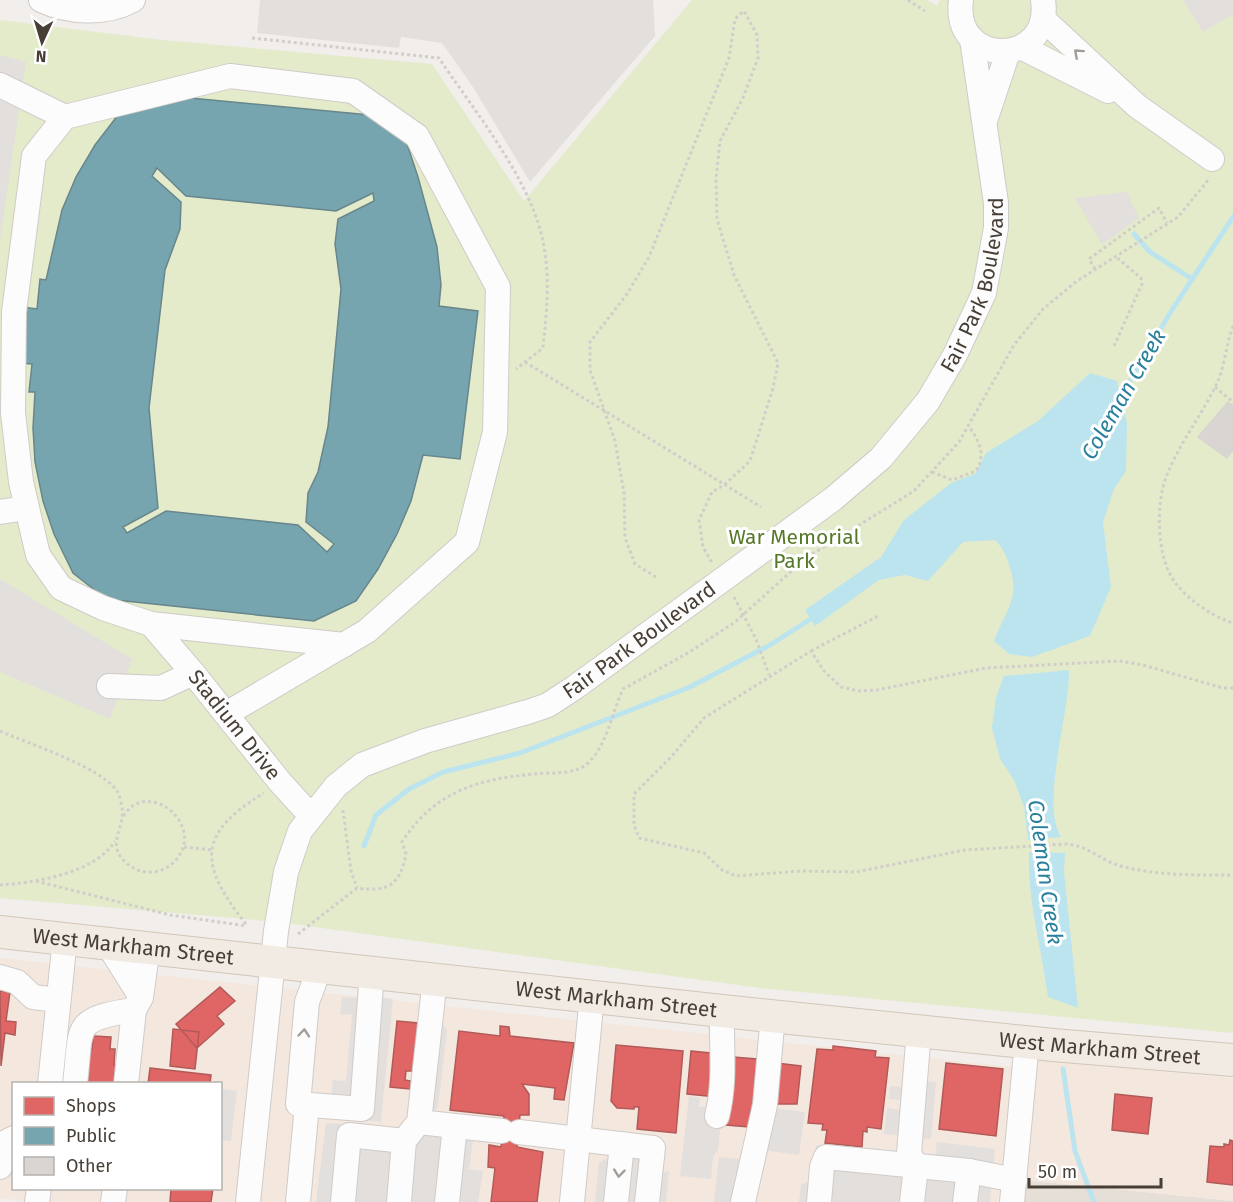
<svg xmlns="http://www.w3.org/2000/svg" width="1233" height="1202" font-family="'Fira Sans',sans-serif">
<style>
.residential{fill:#e5dfd8}
.commercial{fill:#f4e7de;fill-rule:evenodd}
.green{fill:#e4ebcb}
.parking{fill:#e3dfdc}
.water{fill:#bbe4ee}
.shops{fill:#e06666;stroke:#b25a58;stroke-width:1.5}
.public{fill:#76a5af;stroke:#68868b;stroke-width:1.5;fill-rule:evenodd}
.lines{fill:none;stroke-linecap:round;stroke-linejoin:round}
.stream{stroke:#bbe4ee;stroke-width:5}
.building{fill:#d9d5d2;stroke:#d9d4d0;stroke-width:1.5}
.minor-casing{stroke:#cfcbc8;stroke-width:26}
.major-casing{stroke:#d3c6b8;stroke-width:34}
.path{stroke:#d1ceca;stroke-width:3;stroke-dasharray:3 3;stroke-linecap:butt}
.minor{stroke:#fdfcfc;stroke-width:24}
.major{stroke:#f1ebe4;stroke-width:32}
.oneway{stroke:#a29d99}
.labels{text-anchor:middle;stroke-width:6;stroke-linejoin:round;paint-order:stroke}
.street-label{font-size:21px;fill:#473e36;stroke:#fff}
.park-label{font-size:21px;fill:#567929;stroke:#fff}
.water-label{font-size:22px;font-style:italic;fill:#2a809c;stroke:#fff}
</style>
<rect width="100%" height="100%" fill="#f1eeeb"/>
<!-- residential -->
<path class="residential" d="M1025,1180L1233,1201V1202H1023Z"/>
<!-- commercial -->
<path class="commercial" d="M0,958L1013,1067L998,1202H34L0,1198ZM14,1084H220V1188H14Z
M1036,1060L1233,1078V1201L1025,1180Z"/>
<!-- green -->
<path class="green" d="M692,0H927L937,6L940,0H1233V1033L760,988L278,922L0,898V20L162,40L432,64L524,201Z"/>
<!-- parking -->
<path class="parking" d="M260,0H653L655,36L530,182L473,87L442,43L401,37L399,48L257,33Z
M1183,0H1233V14L1203,32Z
M0,55L26,62L0,241Z
M1127,192L1139,218L1102,245L1075,198Z
M0,579L132,659L110,719L0,672Z
M358,990L380,992V997L393,999L381,1122L329,1117L333,1080L346,1081L352,1015L340,1014L342,997L357,998Z
M436,1017L447,1030L438,1107L433,1113L427,1108Z
M902,1078L936,1082L931,1139L884,1134L887,1108L901,1110L902,1100L889,1099L890,1086L901,1087Z
M221,1089L237,1091L231,1141L221,1140Z
M689,1096L700,1098L699,1107H706L707,1101L723,1103L718,1150L713,1157L711,1179L680,1176Z
M756,1106L805,1112L799,1155L746,1148L751,1110Z
M326,1123L474,1134L469,1169L483,1171L478,1202H316Z
M937,1142L995,1149L990,1202H799L801,1185L813,1180L816,1145L935,1157Z
M664,1153L656,1175L669,1171L666,1202H595L599,1163L613,1155Z
M719,1157L757,1161L753,1202H714Z"/>
<!-- water -->
<path class="water" d="M1090,373L1117,381L1127,423L1126,471L1114,489L1103,522L1111,587L1090,636L1032,657L1009,654L994,641C1005,611 1021,598 1009,565C1006,555 1003,548 995,540L963,542L928,581L905,575L879,580L815,626L805,610L881,557L904,520L951,483L975,474L986,453L1038,421Z
M1069,670C1070,713 1040,804 1061,837L1028,840L1024,807L1014,780L1000,759L992,728L996,697L1004,676Z
M1029,852L1065,853L1064,871L1078,1008L1048,997C1042,949 1027,899 1029,852Z"/>
<!-- shops -->
<path class="shops" d="M220,987L235,1001L217,1016L224,1024L197,1048L176,1024Z
M0,991L10,992L6,1021L16,1022L15,1035L5,1033L1,1066Z
M397,1021L418,1023L413,1071H406L405,1080L411,1081L410,1089L390,1087Z
M500,1026L509,1027L510,1036L574,1043L564,1100L554,1099L555,1088L522,1084L529,1094V1115H520L517,1147L543,1152L537,1202H491L495,1168L488,1167L489,1145L501,1147L504,1116L450,1110L459,1031L500,1036Z
M173,1029L199,1032L195,1069L170,1066Z
M93,1036L111,1037L110,1049H115L114,1065L137,1067L136,1084H81L85,1048L92,1049Z
M616,1045L683,1051L676,1133L637,1129L639,1107H634V1109L617,1108L611,1101Z
M833,1046L876,1051L875,1057L889,1058L881,1129L867,1127V1132L863,1131L862,1147L825,1143L827,1130H822L823,1124L808,1123L817,1049L833,1050Z
M691,1051L721,1054L717,1097L687,1094Z
M733,1057L757,1059L755,1076L759,1077L755,1110H751L749,1127L726,1125Z
M776,1063L801,1066L797,1104H771Z
M946,1063L1003,1069L996,1136L939,1129Z
M150,1068L211,1075L210,1084H148Z
M1115,1094L1152,1098L1148,1134L1112,1130Z
M1230,1140L1233,1141V1185L1207,1182L1210,1146L1224,1147V1144L1229,1145Z
M171,1188H213L211,1202H170Z"/>
<!-- public -->
<path class="public" d="M159,95L370,115L406,141L418,177L437,247L441,285L439,306L478,311L460,459L423,455L411,501L397,534L378,569L356,601L314,621L106,599L73,573L54,534L43,501L35,462L33,428L35,392H29L32,364L19,363L23,307L37,309L40,279L46,280L62,210L76,177L95,145L121,111ZM157,168L186,196L336,211L373,193L374,201L338,219L335,244L341,289L328,427L318,472L308,493L306,522L334,544L327,552L298,525L166,511L127,533L123,527L158,508L149,408L165,270L180,229L181,202L152,176Z"/>
<g class="lines">
<!-- stream -->
<path class="stream" d="M1134,234L1150,252L1192,279
M1118,401L1170,313L1233,217
M1040,834L1043,857
M364,846L376,815L409,789L443,772L520,753L690,687L770,645L817,615
M1063,1069L1075,1151L1094,1202"/>
</g>
<!-- building -->
<path class="building" d="M1228,402L1233,406V449L1227,458L1198,437Z"/>
<g class="lines">
<!-- minor casing -->
<g class="minor-casing">
<g id="minor">
<path d="M41,0C68,13 106,15 133,0"/>
<path d="M961,0C952,69 1053,67 1043,0"/>
<path d="M1043,19L1137,106L1212,159"/>
<path d="M1021,47L1108,91"/>
<path d="M0,85L65,117"/>
<path d="M986,118L1008,52"/>
<path d="M0,512L27,508"/>
<path d="M151,624L344,645"/>
<path d="M193,673L151,624L103,608L61,588L38,555L21,482L13,413L14,312L34,156L65,117L230,76L353,91L417,136L498,287L495,432L467,542L367,631L226,714"/>
<path id="s1" d="M109,686L161,688L193,673L280,782L311,816"/>
<path d="M107,943L141,997"/>
<path d="M320,967L307,1002L298,1104L362,1109L372,971"/>
<path d="M0,977L17,982L33,997L58,1000"/>
<path d="M435,979L419,1122L455,1126L447,1202"/>
<path d="M50,1084L65,939"/>
<path d="M75,1084C82,1026 71,1019 134,1010L141,997L148,947"/>
<path d="M126,1084L134,1010"/>
<path d="M717,1116C726,1080 721,1047 722,1011"/>
<path d="M455,1126L502,1131"/>
<path d="M519,1132L653,1148L647,1202"/>
<path d="M0,1167L6,1142L14,1138"/>
<path d="M37,1202L39,1188"/>
<path d="M113,1202L115,1188"/>
<path id="s2" d="M248,1202L276,931L286,872L300,831L336,786L362,765L425,741L531,711L548,705L574,688L833,499L881,458L928,401L955,355L984,293L996,228V203L972,39"/>
<path d="M298,1202L307,1105"/>
<path d="M343,1202L349,1135L404,1141"/>
<path d="M399,1202L404,1141L414,1128"/>
<path d="M572,1202L592,996"/>
<path d="M616,1202L622,1144"/>
<path d="M743,1202L765,1105L773,1015"/>
<path d="M819,1202L822,1167L826,1157L969,1171L1015,1180"/>
<path d="M912,1202L916,1167L909,1153L919,1031"/>
<path d="M965,1202L969,1171"/>
<path d="M1012,1202L1027,1042"/>
</g>
</g>
<!-- major casing -->
<g class="major-casing">
<g id="major">
<path id="s3" d="M0,932L722,1011L1053,1045L1233,1060"/>
</g>
</g>
<!-- path -->
<path class="path" d="M908,0L925,11
M252,38L439,58C473,109 526,174 541,233C551,271 547,309 543,348L516,369
M1095,269L1089,259L1159,208L1167,223
M1233,326C1226,344 1225,366 1217,383C1202,415 1180,442 1167,475C1155,504 1156,560 1177,585C1191,602 1212,616 1233,623
M1114,346L1142,284L1141,278L1115,256
M525,362L761,507
M1215,387L1233,402
M1232,450L1233,451
M932,472L952,480L976,471C987,454 978,440 969,426
M656,577L635,564L625,538L624,493L615,441L590,370V342L627,294L649,257L729,58L735,19L744,11L757,35L758,58L743,98L720,141L716,179L717,219L734,275L778,363L773,388L750,461L724,485L712,492L699,520L703,547L712,563
M734,597L756,639L769,675
M811,651L880,615
M1233,688H1223L1143,665L1119,661L986,668L877,690L859,691L841,687L824,671L811,651L704,718L671,757L634,794V825L639,838L704,853L722,870L736,876L801,871L856,872L965,850L1066,844C1088,845 1101,861 1121,866C1158,876 1196,875 1233,875
M0,731C29,744 101,767 117,791C120,795 121,803 122,808C125,825 110,840 120,856C127,866 139,873 151,872C161,872 169,867 175,861C208,825 146,776 123,817
M343,810L351,871L357,888
M184,847L213,850
M36,881L170,915L247,926
M0,885C34,883 96,873 115,841
M246,924C199,865 196,834 264,793
M298,934L357,888C387,892 400,886 406,854L402,842C434,792 477,779 535,774C553,772 578,776 591,760C608,741 612,712 623,689L688,653L735,622L806,558L914,491L959,442L1014,345L1043,309L1077,281L1178,217L1209,179"/>
<!-- minor -->
<use href="#minor" class="minor"/>
<!-- major -->
<use href="#major" class="major"/>
</g>
<!-- one-way arrows -->
<defs><path id="oneway-chevron" d="M-2-3.5L2.5 0L-2 3.5" fill="none" stroke-width="1.6" stroke-linecap="round" stroke-linejoin="round" transform="scale(1.5)"/></defs>
<g class="oneway">
<use href="#oneway-chevron" transform="translate(1078 53) rotate(-138)"/>
<use href="#oneway-chevron" transform="translate(304 1033) rotate(-85)"/>
<use href="#oneway-chevron" transform="translate(619 1173) rotate(96)"/>
</g>
<g class="labels">
<!-- street labels -->
<g class="street-label">
<text dy="7" stroke="none"><textPath href="#s2" startOffset="1278">Fair Park Boulevard</textPath></text>
<text dy="7" stroke="none"><textPath href="#s2" startOffset="774">Fair Park Boulevard</textPath></text>
<text dy="7" stroke="none"><textPath href="#s1" startOffset="154">Stadium Drive</textPath></text>
<text dy="7" stroke="none"><textPath href="#s3" startOffset="134">West Markham Street</textPath></text>
<text dy="7" stroke="none"><textPath href="#s3" startOffset="620">West Markham Street</textPath></text>
<text dy="7" stroke="none"><textPath href="#s3" startOffset="1106">West Markham Street</textPath></text>
</g>
<!-- park labels -->
<g class="park-label">
<text x="794" y="544">War Memorial<tspan x="794" dy="24">Park</tspan></text>
</g>
<!-- water labels -->
<g class="water-label">
<text transform="translate(1123 394) rotate(-60)" y="8">Coleman Creek</text>
<text transform="translate(1046 872) rotate(82)" y="8">Coleman Creek</text>
</g>
</g>
<!-- legend -->
<rect x="12" y="1082" width="210" height="108" fill="#ffffff" stroke="#b5b2af" stroke-width="1.5"/>
<rect x="24" y="1097" width="30" height="18" fill="#e06666" stroke="#b5b2af" stroke-width="1.5"/>
<text x="66" y="1112" font-size="18" fill="#473e36">Shops</text>
<rect x="24" y="1127" width="30" height="18" fill="#76a5af" stroke="#b5b2af" stroke-width="1.5"/>
<text x="66" y="1142" font-size="18" fill="#473e36">Public</text>
<rect x="24" y="1157" width="30" height="18" fill="#d9d5d2" stroke="#b5b2af" stroke-width="1.5"/>
<text x="66" y="1172" font-size="18" fill="#473e36">Other</text>
<!-- north arrow -->
<g transform="translate(42 42) rotate(184)" stroke="#ffffff" stroke-width="4.5" paint-order="stroke">
<path d="M0-4.5L10 22L0 15L-10 22Z" fill="#473e36"/>
<text y="-9" font-size="16" font-weight="bold" text-anchor="middle" fill="#473e36">N</text>
</g>
<!-- scale -->
<path d="M1029 1178v9h132v-9" fill="none" stroke="#473e36" stroke-width="3"/>
<text x="1038" y="1178" font-size="18" fill="#473e36" stroke="#ffffff" stroke-width="4.5" paint-order="stroke">50 m</text>
</svg>
